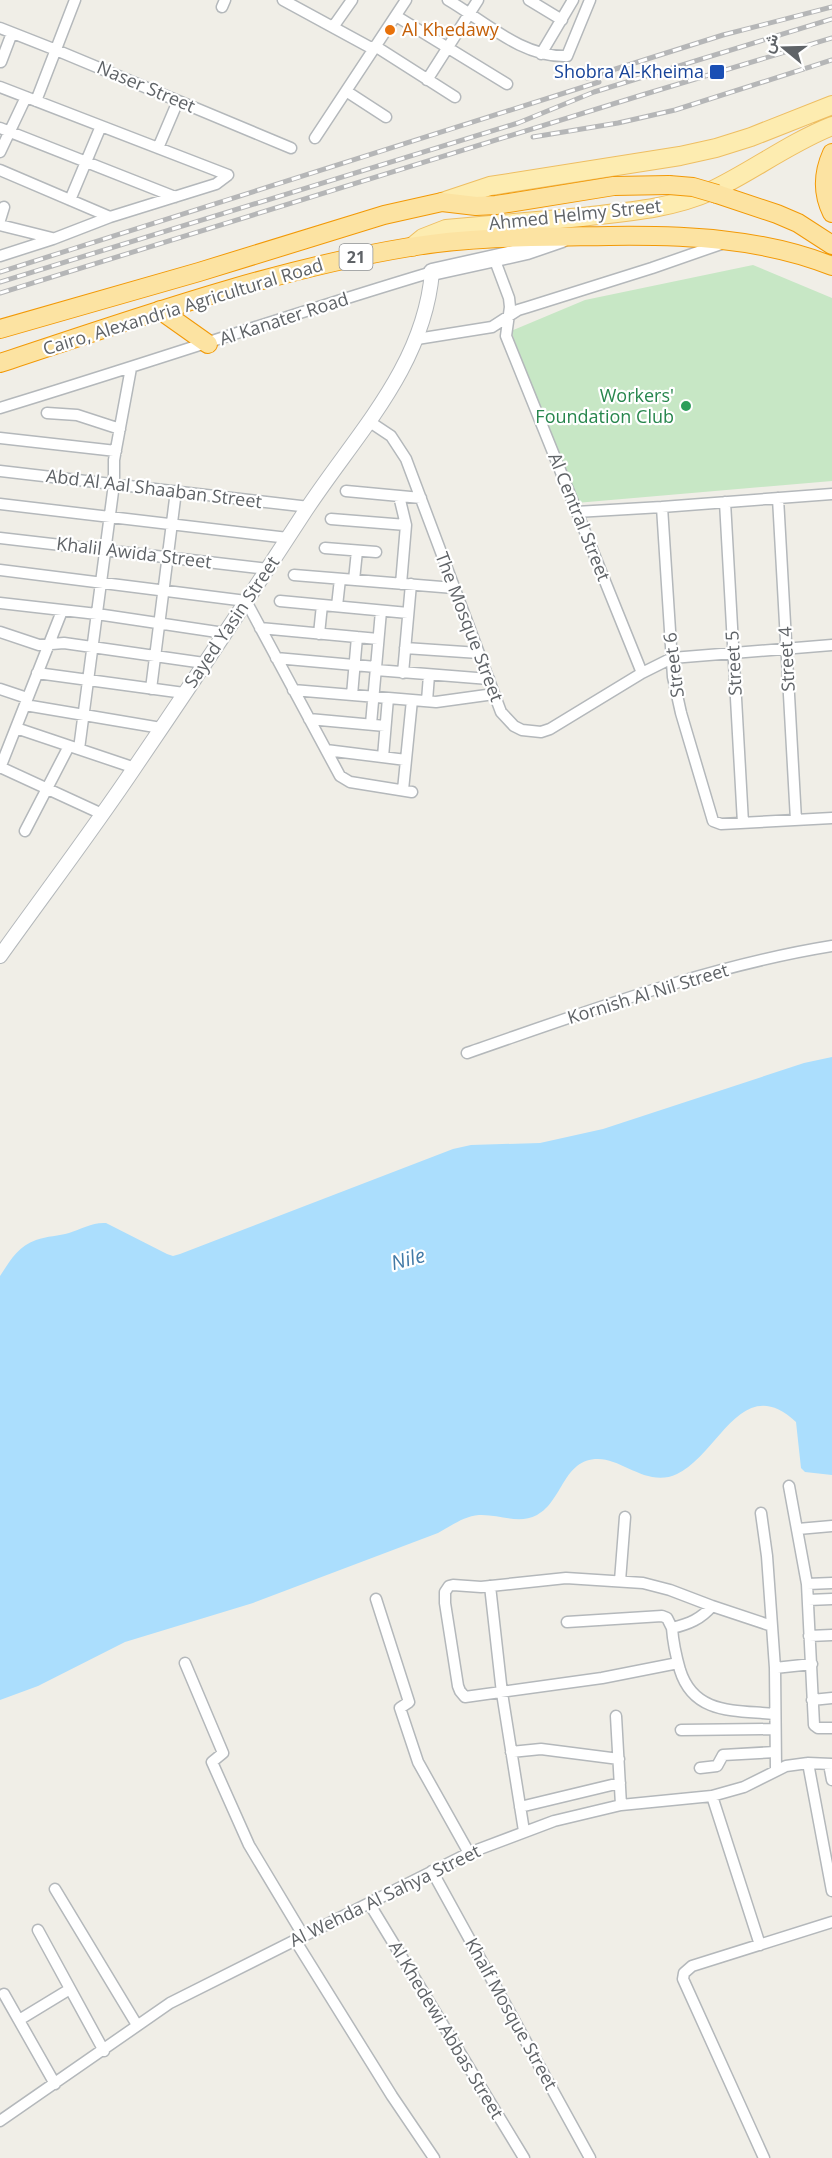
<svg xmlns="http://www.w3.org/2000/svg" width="832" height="2158" font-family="'Open Sans',Vazirmatn,sans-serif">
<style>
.green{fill:#c7e7c5}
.water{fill:#abdefd}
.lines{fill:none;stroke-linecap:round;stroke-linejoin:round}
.minor-casing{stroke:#b4b8bb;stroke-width:13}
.tertiary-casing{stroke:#b4b8bb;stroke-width:16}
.secondary-casing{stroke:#b3b7bb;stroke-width:19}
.primary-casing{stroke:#eebe62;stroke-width:20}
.trunk-casing{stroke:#f29906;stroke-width:20}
.minor{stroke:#fff;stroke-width:10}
.tertiary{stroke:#fff;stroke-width:14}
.secondary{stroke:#fff;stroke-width:16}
.primary{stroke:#fdecb0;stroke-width:18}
.trunk{stroke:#fce3a2;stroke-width:18}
.rail-casing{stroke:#b5b6b7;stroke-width:5}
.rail{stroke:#fff;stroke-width:3;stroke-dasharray:9;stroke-linecap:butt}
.trunk-bridge-casing{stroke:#f29906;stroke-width:20;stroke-linecap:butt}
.trunk-bridge{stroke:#fce3a2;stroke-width:18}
.food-dot{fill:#e8710a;stroke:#fff;stroke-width:2}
.transit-dot{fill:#1a4fb4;stroke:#fff;stroke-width:2}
.leisure-dot{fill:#2e9e5b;stroke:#fff;stroke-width:2}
.labels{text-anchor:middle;stroke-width:4.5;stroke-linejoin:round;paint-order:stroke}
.shield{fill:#fff;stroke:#8f9295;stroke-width:1.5}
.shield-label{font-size:16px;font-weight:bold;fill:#5f6367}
.food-label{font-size:18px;fill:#c56008;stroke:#fff;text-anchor:start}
.transit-label{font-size:18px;fill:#164399;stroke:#fff;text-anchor:end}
.street-label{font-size:18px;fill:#5f6367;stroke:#fff}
.leisure-label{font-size:18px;fill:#27864d;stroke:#fff;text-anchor:end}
.water-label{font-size:20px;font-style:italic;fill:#437aa7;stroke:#fff}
</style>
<rect width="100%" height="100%" fill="#f0eee7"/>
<!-- green -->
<path class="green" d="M753,265L832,298V481L576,503L511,331L585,300Z"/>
<!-- water -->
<path class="water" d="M832,1057V1475L805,1472L801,1468L796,1422C742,1371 719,1454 677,1474C648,1488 623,1459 598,1459C563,1459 563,1501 537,1515C518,1525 500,1514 479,1515C464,1516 451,1526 438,1533L253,1603L125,1642L38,1686L0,1700V1276C10,1261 18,1246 36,1240C47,1236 59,1236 69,1233C81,1229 93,1222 106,1223L167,1254L173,1256L180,1254L453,1149L471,1145L540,1143L603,1129L804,1063Z"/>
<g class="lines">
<!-- minor casing -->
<g class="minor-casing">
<path id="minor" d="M283,0L373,49
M448,0C484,21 523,58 567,56L590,0
M529,0L562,20
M222,7L225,0
M396,16L507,84
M333,27L352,0
M0,28L56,50L291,148
M375,46L455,97
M541,54L573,0
M1,62L12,33
M427,80L478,0
M0,87L228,175
M346,91L386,117
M36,101L75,0
M0,128L175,197
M315,138L406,0
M158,148L178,101
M0,152L26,97
M0,170L110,217
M70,200L101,126
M0,220L4,207
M0,225L52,238
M0,256L53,239L110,217L216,184L228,175
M494,258L509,298L510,307L506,336L642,673
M417,339L492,327L518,310L528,307L652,268L721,244
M0,408C145,364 288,315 432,272
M47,413L77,415L120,429
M370,422L391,436L406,459L501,712L514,726L522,730L541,732L550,729L642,673L672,658L832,645
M0,438L116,451
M0,471L309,507
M346,491L421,498
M399,496L406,525L401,584
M778,498L796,820
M725,502L743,823
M0,504L288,538
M662,507L673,677L681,713L713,821L721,824L832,818
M576,512L662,507L832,494
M331,519L406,525
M0,538L268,569
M325,548L376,552
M0,570L246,601L340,776L350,782L412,792
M294,575L454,588
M354,580L357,551
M280,601L408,613
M0,603L97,614L224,633
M337,606L340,579
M260,628L378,639
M0,632L39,645L64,643L204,663
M319,634L322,605
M405,648L479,653
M276,658L376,667
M376,670L489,679
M37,673L184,693
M403,673L411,584
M0,689L27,698
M151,689L176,491
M293,690L436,702L494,694
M352,695L357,637
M427,701L429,675
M25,705L161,728
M309,719L385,726
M371,724L381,611
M16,728L135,768
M79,749L114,484V460L131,368
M326,750L406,760
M383,757L388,698
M0,767L102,814
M0,768L62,611
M403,790L412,700
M25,831L69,746
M467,1053C586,1012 708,966 832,946
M789,1486L807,1584L814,1725L818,1728H832
M761,1513L767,1556L775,1668L776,1770
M798,1529L832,1526
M620,1581L625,1517
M807,1584L832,1583
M490,1586L502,1693L524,1831
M376,1599L409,1702L400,1708L418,1762L469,1853
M808,1600L832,1599
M712,1606C701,1619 689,1624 672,1628C673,1642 676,1656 680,1670C694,1715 735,1710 774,1714
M567,1622L662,1616L667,1618L672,1628
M809,1636L832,1635
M185,1663L223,1753L212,1762L249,1845L303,1935
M678,1663L602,1678L465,1697L460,1691L458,1686L445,1603V1592L449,1586L453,1585L481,1587L566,1578L643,1583L670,1590L712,1606L772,1626
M775,1668L812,1664
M812,1700L832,1698
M616,1716L621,1805
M681,1730L774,1729
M511,1752L541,1749L619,1759
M808,1763L832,1891
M829,1764L832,1780
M700,1768L717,1766L723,1755L775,1752
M712,1796L760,1945
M520,1807L620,1783
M432,1871L590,2158
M55,1889L137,2025
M369,1903L524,2158
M38,1930L104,2051
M295,1940L392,2096L434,2158
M4,1994L55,2084
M19,2020L70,1989
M0,2121L170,2003L469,1853L554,1821L621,1805L712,1796L744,1787L786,1766L808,1763L832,1764
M764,2158L683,1979L684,1973L692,1966L832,1922"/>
</g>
<!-- tertiary casing -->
<g class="tertiary-casing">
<path id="tertiary" d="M0,956C45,893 92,831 135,767C193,682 250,596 306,510C356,434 424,367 432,272"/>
</g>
<!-- secondary casing -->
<g class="secondary-casing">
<path id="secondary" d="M432,272L527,251L562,239"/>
</g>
<!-- primary casing -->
<g class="primary-casing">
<path id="primary" d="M442,202L490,186L680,156L716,148L751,137L832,105
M412,247L423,238L446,229C491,225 537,221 582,217C625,212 671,209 711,191C753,171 789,143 832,126"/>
</g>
<!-- trunk casing -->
<g class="trunk-casing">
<path id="trunk" d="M832,153C823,173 822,193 832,213
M717,194L777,214L798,223L832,245
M160,310L208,344
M0,329L199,272L384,215L442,202L476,206L496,205L614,186L669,185
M0,363C134,319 270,270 410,247C475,236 543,237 609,236C684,235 762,238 832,266"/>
</g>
<!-- minor -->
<use href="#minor" class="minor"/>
<!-- tertiary -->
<use href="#tertiary" class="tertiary"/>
<!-- secondary -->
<use href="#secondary" class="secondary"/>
<!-- primary -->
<use href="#primary" class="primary"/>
<!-- trunk -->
<use href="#trunk" class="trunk"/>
<!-- rail casing -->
<g class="rail-casing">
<path id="rail" d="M587,78L723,35L832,7
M533,137L618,123L675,110L832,60
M0,272L599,82
M0,282L518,123L594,92L832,19
M0,293L642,95L832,38"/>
</g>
<!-- rail -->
<use href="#rail" class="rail"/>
<!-- trunk-bridge casing -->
<g class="trunk-bridge-casing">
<path id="trunk-bridge" d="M669,185L693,187L717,194"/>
</g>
<!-- trunk-bridge -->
<use href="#trunk-bridge" class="trunk-bridge"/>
</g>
<!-- markers -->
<circle class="food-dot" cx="390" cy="30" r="6"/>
<rect class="transit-dot" x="709" y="64" width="16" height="16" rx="3"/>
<circle class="leisure-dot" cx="686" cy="406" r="6"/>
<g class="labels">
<!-- shield labels -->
<rect class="shield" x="339.5" y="244" width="33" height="26" rx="4.5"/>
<g class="shield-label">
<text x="356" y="263">21</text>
</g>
<!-- food labels -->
<g class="food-label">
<text x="402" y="36">Al Khedawy</text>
</g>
<!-- transit labels -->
<g class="transit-label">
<text x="704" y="78">Shobra Al-Kheima</text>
</g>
<!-- street labels -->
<g class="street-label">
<text transform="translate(146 87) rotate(23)" y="6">Naser Street</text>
<text transform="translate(575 215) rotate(-6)" y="6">Ahmed Helmy Street</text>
<text transform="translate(183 307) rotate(-17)" y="6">Cairo, Alexandria Agricultural Road</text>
<text transform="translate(284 319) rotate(-18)" y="6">Al Kanater Road</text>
<text transform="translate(154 489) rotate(7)" y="6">Abd Al Aal Shaaban Street</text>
<text transform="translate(579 517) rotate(68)" y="6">Al Central Street</text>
<text transform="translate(134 553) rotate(7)" y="6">Khalil Awida Street</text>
<text transform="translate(232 622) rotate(-56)" y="6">Sayed Yasin Street</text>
<text transform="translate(469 627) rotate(69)" y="6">The Mosque Street</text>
<text transform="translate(787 659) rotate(-93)" y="6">Street 4</text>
<text transform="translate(734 663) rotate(-93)" y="6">Street 5</text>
<text transform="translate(674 665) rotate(-97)" y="6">Street 6</text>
<text transform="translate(648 994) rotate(-17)" y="6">Kornish Al Nil Street</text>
<text transform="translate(385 1896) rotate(-26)" y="6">Al Wehda Al Sahya Street</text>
<text transform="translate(511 2014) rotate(61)" y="6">Khalf Mosque Street</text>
<text transform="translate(446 2030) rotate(59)" y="6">Al Khedewi Abbas Street</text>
</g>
<!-- leisure labels -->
<g class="leisure-label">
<text x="674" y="402">Workers'<tspan x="674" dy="21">Foundation Club</tspan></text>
</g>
<!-- water labels -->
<g class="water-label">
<text transform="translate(408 1259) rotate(-15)" y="7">Nile</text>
</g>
</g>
<!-- north arrow -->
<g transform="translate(784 48) rotate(289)" stroke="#ffffff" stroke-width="4.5" paint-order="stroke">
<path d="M0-4.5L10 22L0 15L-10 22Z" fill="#5f6367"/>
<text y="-9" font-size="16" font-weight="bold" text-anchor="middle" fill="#5f6367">ش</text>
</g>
</svg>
